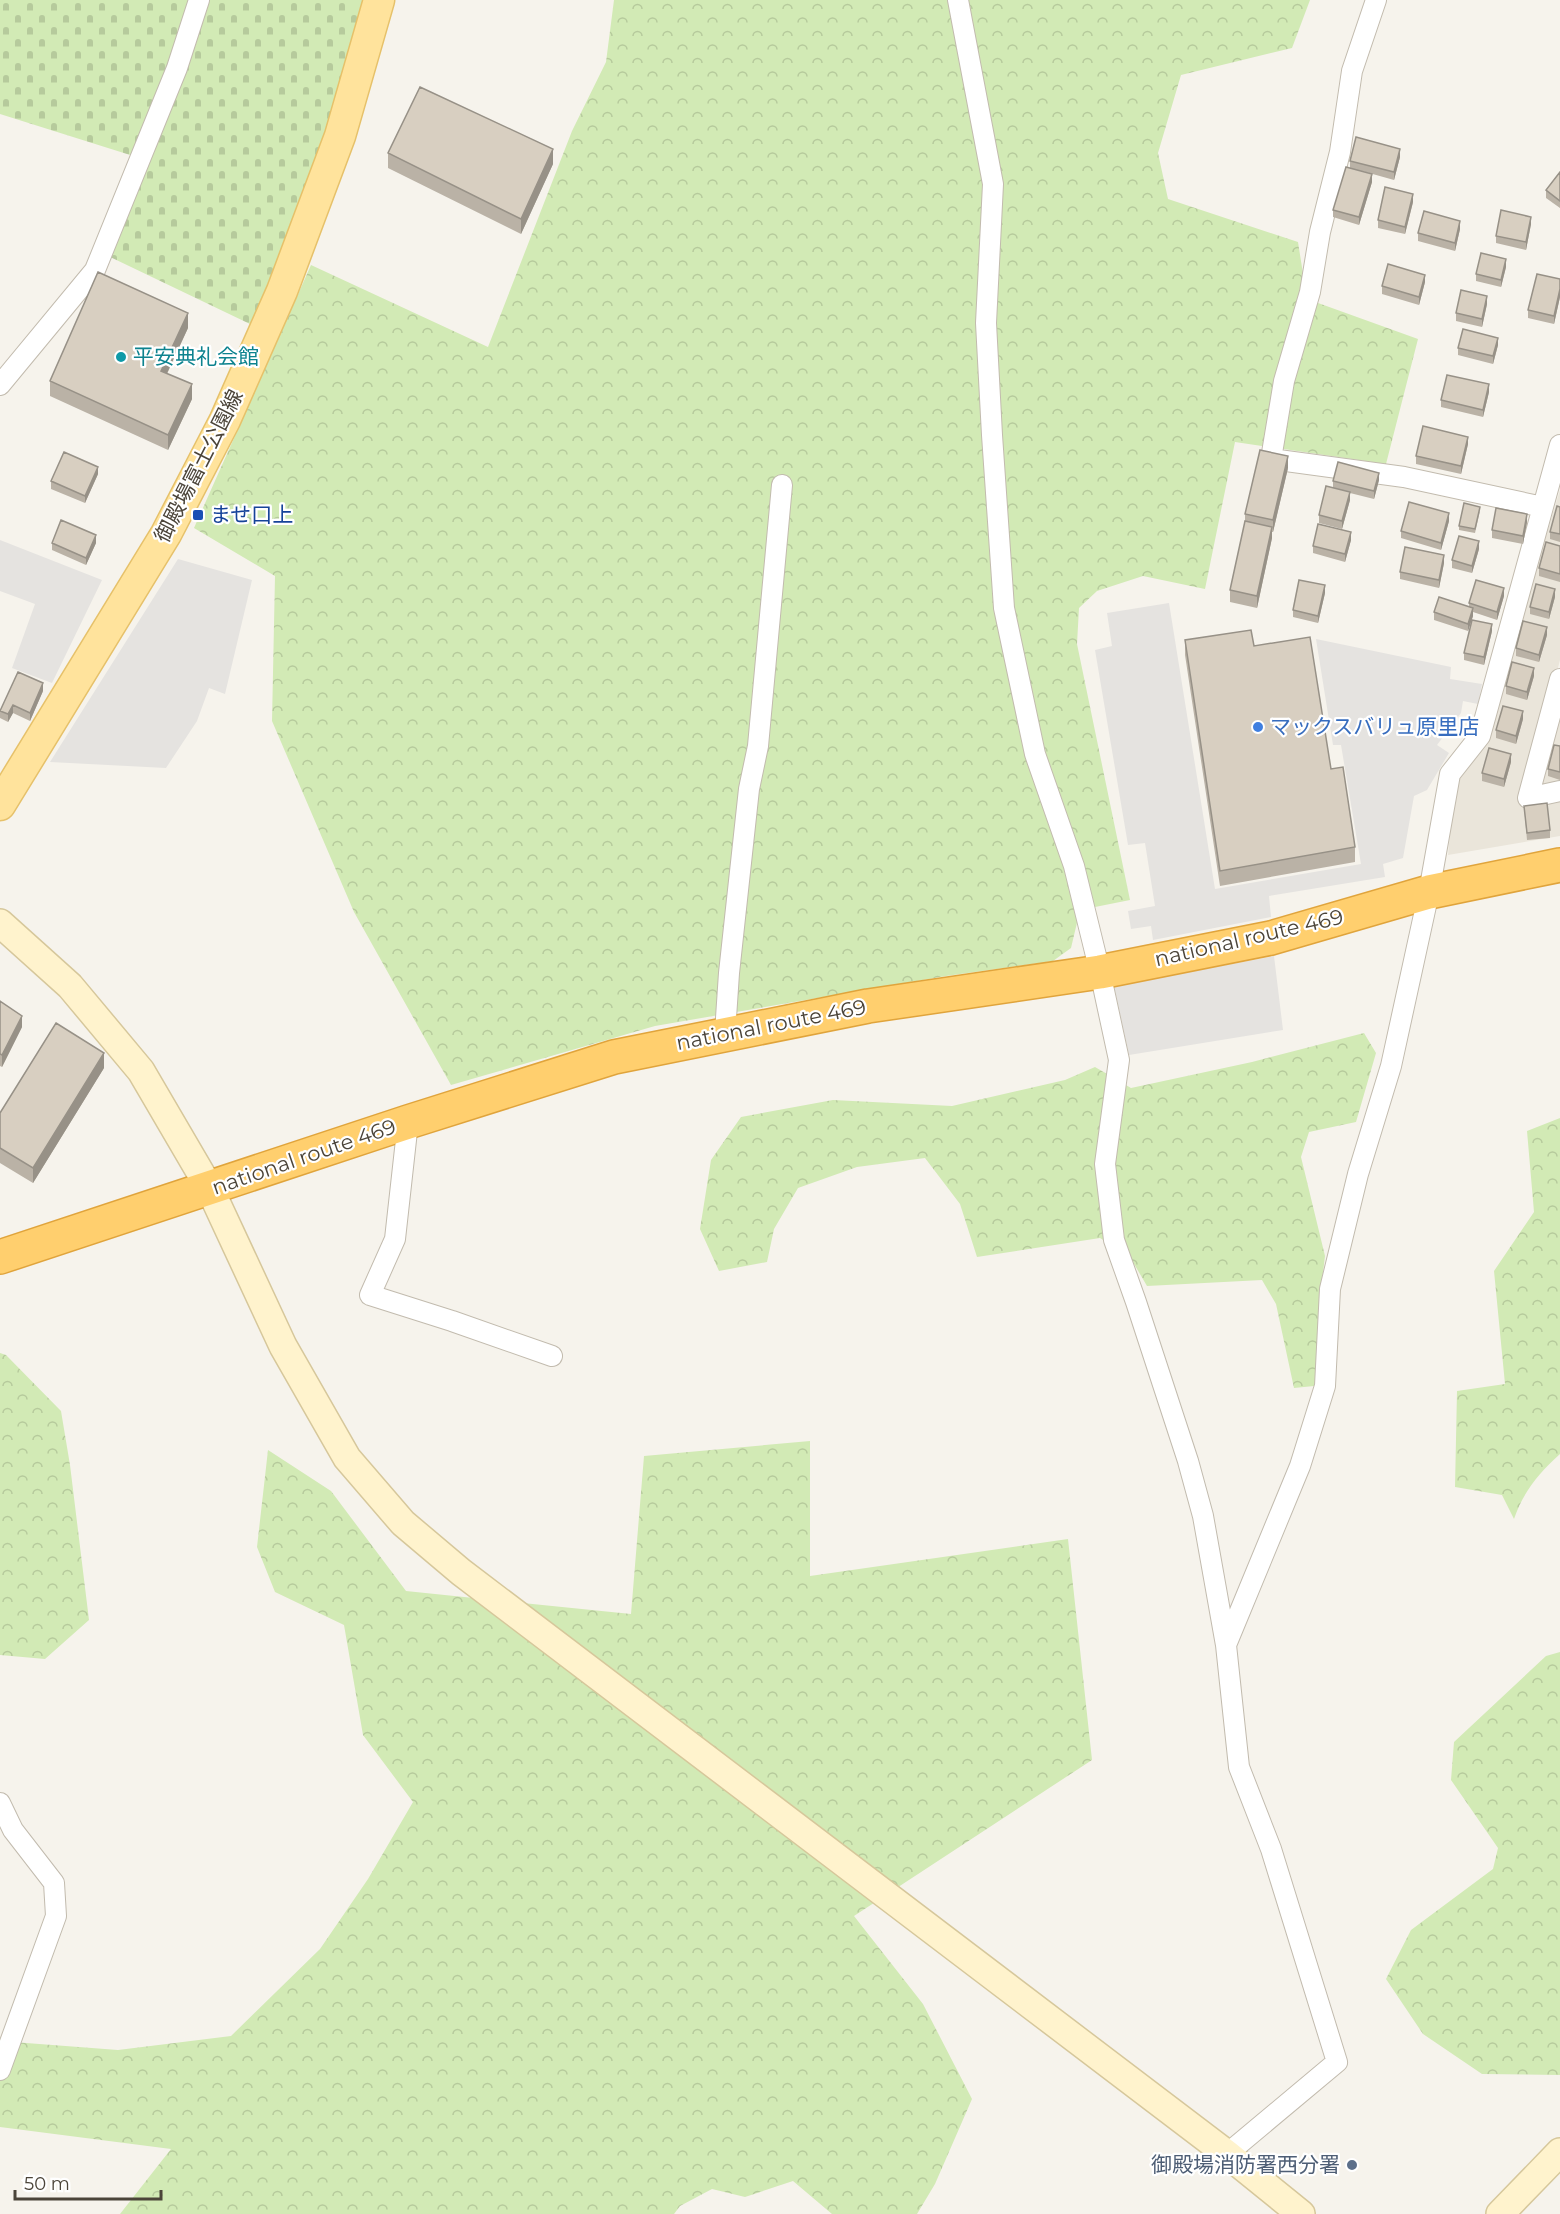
<svg xmlns="http://www.w3.org/2000/svg" width="1560" height="2214" font-family="Montserrat,'Noto Sans JP',sans-serif">
<style>
.residential{fill:#eae5da}
.forest{fill:url(#forest-crowns)}
.cemetery{fill:url(#cemetery-stones)}
.parking{fill:#e5e3e0}
.lines{fill:none;stroke-linecap:round;stroke-linejoin:round}
.street-casing{stroke:#c2bbae;stroke-width:22}
.secondary-casing{stroke:#d6c79b;stroke-width:30}
.primary-casing{stroke:#e6c16a;stroke-width:33}
.highway-casing{stroke:#e0a43c;stroke-width:36}
.street{stroke:#fff;stroke-width:20}
.secondary{stroke:#fff3cd;stroke-width:27}
.primary{stroke:#ffe39c;stroke-width:30}
.highway{stroke:#ffcf6e;stroke-width:33}
.wall{fill:#bab2a6}
.shaded-wall{fill:#979187}
.building{fill:#d8cfc1;stroke:#979187;stroke-width:1.5}
.culture-dot{fill:#0f9aa8;stroke:#fff;stroke-width:2}
.transit-dot{fill:#1a4fb4;stroke:#fff;stroke-width:2}
.shop-dot{fill:#3f7fe0;stroke:#fff;stroke-width:2}
.service-dot{fill:#5c6f8a;stroke:#fff;stroke-width:2}
.labels{text-anchor:middle;stroke-width:4.5;stroke-linejoin:round;paint-order:stroke}
.culture-label{font-size:21px;fill:#0d838f;stroke:#fff;text-anchor:start}
.street-label{font-size:21px;fill:#4b4439;stroke:#fff}
.transit-label{font-size:21px;fill:#164399;stroke:#fff;text-anchor:start}
.shop-label{font-size:21px;fill:#366cbe;stroke:#fff;text-anchor:start}
.service-label{font-size:21px;fill:#4e5e75;stroke:#fff;text-anchor:end}
</style>
<defs>
<pattern id="forest-crowns" width="20" height="18" patternUnits="userSpaceOnUse" patternTransform="scale(1.5)"><rect width="20" height="18" fill="#d2eab5"/><path d="M2 6a3 3 0 1 1 6 0M12 15a3 3 0 1 1 6 0" fill="none" stroke="#b6ca9c"/></pattern>
<pattern id="cemetery-stones" width="16" height="16" patternUnits="userSpaceOnUse" patternTransform="scale(1.5)"><rect width="16" height="16" fill="#d2eab5"/><path d="M2 7V4a2 2 0 0 1 4 0v3zM10 15v-3a2 2 0 0 1 4 0v3z" fill="#b6ca9c"/></pattern>
</defs>
<rect width="100%" height="100%" fill="#f6f3ec"/>
<!-- residential -->
<path class="residential" d="M1560,490V660L1523,804L1560,796V836L1448,855L1455,777L1483,742Z
M1560,709V784L1536,790Z"/>
<!-- forest -->
<path class="forest" d="M614,0H1310L1292,48L1181,75L1158,153L1168,199L1298,242L1307,299L1418,339L1386,464L1235,442L1205,589L1143,576L1097,591L1079,608L1077,644L1130,900L1080,910L1071,948L1053,961L946,976L655,1026L451,1085L354,912L272,721L275,576L194,528L311,265L488,347L572,131L606,62Z
M1364,1033L1376,1053L1356,1122L1309,1132L1301,1157L1325,1256L1319,1306L1321,1366L1314,1386L1294,1388L1276,1304L1262,1280L1147,1286L1130,1257L1100,1238L977,1257L960,1204L925,1158L857,1167L798,1188L774,1229L767,1262L719,1271L700,1229L711,1160L741,1117L833,1100L952,1106L1065,1080L1095,1067L1131,1088L1252,1062Z
M1560,1118V1454C1539,1473 1523,1492 1514,1519L1502,1495L1455,1487L1457,1391L1505,1384L1494,1271L1534,1212L1527,1131Z
M0,1353L6,1355L61,1411L70,1465L89,1620L45,1659L0,1655Z
M810,1441V1576L1068,1539L1092,1760L854,1916L923,2004L972,2099L935,2184L917,2214H832L793,2181L745,2197L712,2189L680,2206L674,2214H120L171,2149L0,2127V2041L118,2050L231,2036L320,1949L368,1879L413,1802L363,1735L344,1625L275,1592L257,1547L268,1450L331,1491L406,1591L631,1614L644,1456Z
M1560,1652V2075L1482,2074L1423,2034L1386,1979L1411,1930L1493,1869L1498,1848L1451,1780L1454,1742L1546,1656Z"/>
<!-- cemetery -->
<path class="cemetery" d="M0,0H363L319,153L292,229L250,324L106,255L146,160L0,114Z"/>
<!-- parking -->
<path class="parking" d="M0,540L102,580L52,683L12,668L35,604L0,591Z
M178,559L252,580L225,694L209,688L197,721L166,768L50,762Z
M1169,603L1215,889L1361,864L1341,745H1333L1316,639L1451,667L1450,679L1482,684L1478,704L1463,701L1461,713L1437,745L1449,753L1427,790L1414,796L1403,858L1383,864L1385,877L1269,896L1271,917L1153,940L1151,926L1131,929L1128,911L1155,906L1145,843L1128,845L1095,650L1112,646L1107,613Z
M1274,956L1283,1030L1129,1055L1114,986Z"/>
<g class="lines">
<!-- street casing -->
<g class="street-casing">
<path id="street" d="M958,0L993,184L986,323L992,435L1004,608L1035,754L1074,866L1100,972L1119,1060L1105,1164L1114,1240L1136,1302L1188,1461L1203,1516L1226,1645L1239,1767L1271,1849L1337,2062L1227,2154
M1376,0L1352,71L1340,152L1320,232L1310,292L1284,381L1271,459L1404,477L1543,507
M0,385L95,270L177,68L199,0
M1560,679L1528,798L1560,791
M725,1033L729,973L749,789L758,746L782,485
M408,1122L395,1239L370,1295L452,1321L552,1356
M1226,1645L1300,1466L1325,1386L1330,1289L1358,1174L1391,1066L1429,892L1450,774L1480,736L1560,445
M0,1803L13,1830L54,1883L56,1916L0,2070"/>
</g>
<!-- secondary casing -->
<g class="secondary-casing">
<path id="secondary" d="M0,923L70,986L141,1071L210,1189L283,1346L347,1458L403,1523L461,1572L1227,2154L1301,2214
M1500,2214L1560,2152"/>
</g>
<!-- primary casing -->
<g class="primary-casing">
<path id="primary" d="M0,805L166,534L225,420L282,291L340,136L379,0"/>
</g>
<!-- highway casing -->
<g class="highway-casing">
<path id="highway" d="M0,1257L408,1122L614,1057L868,1006L1100,972L1271,938L1429,892L1560,865"/>
</g>
<!-- street -->
<use href="#street" class="street"/>
<!-- secondary -->
<use href="#secondary" class="secondary"/>
<!-- primary -->
<use href="#primary" class="primary"/>
<!-- highway -->
<use href="#highway" class="highway"/>
</g>
<!-- wall -->
<path class="wall" d="M388,153L553,164L521,234L388,168Z
M1400,157L1394,180L1362,171L1372,182L1359,225L1333,217V210L1350,168V161Z
M1560,172V208L1546,198V190Z
M1413,202L1405,234L1378,228V220Z
M1531,224L1526,250L1496,243V236Z
M1460,229L1455,251L1418,241V233Z
M1506,267L1501,287L1476,281V274Z
M1560,279V297L1554,324L1528,318V310Z
M1425,282L1419,305L1382,294V286Z
M1487,304L1482,327L1456,321V313Z
M188,328L167,374L192,399L168,450L50,396V381Z
M1498,345L1493,364L1458,355V348Z
M1489,392L1483,417L1441,407V400Z
M1468,444L1461,474L1416,464V456Z
M1288,468L1273,532H1272V538L1257,608L1230,602V590L1245,521V514Z
M98,474L85,503L51,489V481Z
M1379,480L1374,499L1350,493V500L1342,529L1319,523V515L1333,488V481Z
M1560,507V542L1550,539V532Z
M1480,511L1475,533L1459,530V526Z
M1449,521L1441,550L1401,538V531Z
M1527,522L1523,544L1492,538V530Z
M1351,540L1345,562L1313,553V546Z
M52,543H96L86,565L52,550Z
M1560,546V582L1539,576V568Z
M1479,549L1472,573L1452,568V560Z
M1444,563L1439,588L1400,579V572Z
M1325,593L1318,623L1293,617V610Z
M1504,596L1497,620L1473,612V616L1468,631L1434,620V612L1469,607V603Z
M1555,597L1549,619L1530,614V607Z
M1492,631L1484,665L1464,660V653Z
M1547,635L1539,662L1516,656V648Z
M1185,640L1254,646L1331,769L1355,847V862L1220,886L1185,655Z
M1534,676L1527,700L1506,694V686Z
M43,691L30,721L13,713L8,722L0,718V711Z
M1523,719L1516,744L1496,738V730Z
M1560,746V780L1548,776V769Z
M1511,762L1504,787L1482,781V773Z
M1524,806L1550,830V838L1527,840Z
M0,1001L22,1027L2,1067L0,1066Z
M104,1068L33,1183L0,1163V1113Z"/>
<!-- shaded-wall -->
<path class="shaded-wall" d="M553,149V164L521,234V219Z
M1400,149V157L1394,180V172Z
M1372,174V182L1359,225V217Z
M1413,194V202L1405,234V227Z
M1531,217V224L1526,250V242Z
M1460,221V229L1455,251V243Z
M1506,259V267L1501,287V280Z
M1425,275V282L1419,305V297Z
M1560,289V297L1554,324V316Z
M1487,296V304L1482,327V319Z
M188,313V328L161,386V371Z
M1498,338V345L1493,364V356Z
M192,384V399L168,450V435Z
M1489,384V392L1483,417V410Z
M1468,437V444L1461,474V466Z
M1288,456V468L1273,532V520Z
M98,467V474L85,503V496Z
M1379,473V480L1374,499V491Z
M1350,492V500L1342,529V521Z
M1449,513V521L1441,550V543Z
M1527,514V522L1523,544V536Z
M1272,527V538L1257,608V596Z
M1351,532V540L1345,562V554Z
M96,535V543L86,565V558Z
M1479,541V549L1472,573V566Z
M1444,555V563L1439,588V580Z
M1325,585V593L1318,623V616Z
M1504,588V596L1497,620V612Z
M1555,589V597L1549,619V612Z
M1473,608V616L1468,631V624Z
M1492,624V631L1484,665V657Z
M1547,627V635L1539,662V655Z
M1534,668V676L1527,700V692Z
M43,683V691L30,721V713Z
M13,705V713L8,722V714Z
M1523,711V719L1516,744V736Z
M1511,754V762L1504,787V779Z
M22,1016V1027L2,1067V1055Z
M104,1053V1068L33,1183V1168Z"/>
<!-- building -->
<path class="building" d="M420,87L553,149L521,219L388,153Z
M1356,137L1400,149L1394,172L1350,161Z
M1346,167L1372,174L1359,217L1333,210Z
M1560,172V201L1546,190Z
M1385,187L1413,194L1405,227L1378,220Z
M1501,210L1531,217L1526,242L1496,236Z
M1424,211L1460,221L1455,243L1418,233Z
M1481,253L1506,259L1501,280L1476,274Z
M1388,264L1425,275L1419,297L1382,286Z
M98,272L188,313L161,371L192,384L168,435L50,381Z
M1537,274L1560,279V289L1554,316L1528,310Z
M1461,290L1487,296L1482,319L1456,313Z
M1463,329L1498,338L1493,356L1458,348Z
M1447,375L1489,384L1483,410L1441,400Z
M1423,426L1468,437L1461,466L1416,456Z
M1260,450L1288,456L1273,520L1245,514Z
M64,452L98,467L85,496L51,481Z
M1338,462L1379,473L1374,491L1333,481Z
M1326,486L1350,492L1342,521L1319,515Z
M1409,502L1449,513L1441,543L1401,531Z
M1464,503L1480,507L1475,529L1459,526Z
M1557,506L1560,507V534L1550,532Z
M1496,508L1527,514L1523,536L1492,530Z
M61,520L96,535L86,558L52,543Z
M1245,521L1272,527L1257,596L1230,590Z
M1318,524L1351,532L1345,554L1313,546Z
M1459,536L1479,541L1472,566L1452,560Z
M1546,542L1560,546V574L1539,568Z
M1405,547L1444,555L1439,580L1400,572Z
M1299,580L1325,585L1318,616L1293,610Z
M1476,580L1504,588L1497,612L1469,603Z
M1536,584L1555,589L1549,612L1530,607Z
M1439,597L1473,608L1468,624L1434,612Z
M1472,620L1492,624L1484,657L1464,653Z
M1523,621L1547,627L1539,655L1516,648Z
M1251,630L1254,646L1310,637L1331,769L1343,767L1355,847L1220,871L1185,640Z
M1512,662L1534,668L1527,692L1506,686Z
M18,672L43,683L30,713L13,705L8,714L0,711Z
M1503,706L1523,711L1516,736L1496,730Z
M1554,745L1560,746V772L1548,769Z
M1489,748L1511,754L1504,779L1482,773Z
M1547,803L1550,830L1527,833L1524,806Z
M0,1001L22,1016L2,1055L0,1054Z
M56,1023L104,1053L33,1168L0,1148V1113Z"/>
<!-- markers -->
<circle class="culture-dot" cx="121" cy="357" r="6"/>
<rect class="transit-dot" x="192" y="509" width="12" height="12" rx="3"/>
<circle class="shop-dot" cx="1258" cy="727" r="6"/>
<circle class="service-dot" cx="1352" cy="2165" r="6"/>
<g class="labels">
<!-- culture labels -->
<g class="culture-label">
<text x="133" y="364">平安典礼会館</text>
</g>
<!-- street labels -->
<g class="street-label">
<text transform="translate(199 466) rotate(-63)" y="7">御殿場富士公園線</text>
<text transform="translate(1249 938) rotate(-13)" y="7">national route 469</text>
<text transform="translate(771 1025) rotate(-11)" y="7">national route 469</text>
<text transform="translate(304 1157) rotate(-19)" y="7">national route 469</text>
</g>
<!-- transit labels -->
<g class="transit-label">
<text x="210" y="522">ませ口上</text>
</g>
<!-- shop labels -->
<g class="shop-label">
<text x="1270" y="734">マックスバリュ原里店</text>
</g>
<!-- service labels -->
<g class="service-label">
<text x="1340" y="2172">御殿場消防署西分署</text>
</g>
</g>
<!-- scale -->
<path d="M15 2190v9h146v-9" fill="none" stroke="#4b4439" stroke-width="3"/>
<text x="24" y="2190" font-size="18" fill="#4b4439" stroke="#ffffff" stroke-width="4.5" paint-order="stroke">50 m</text>
</svg>
